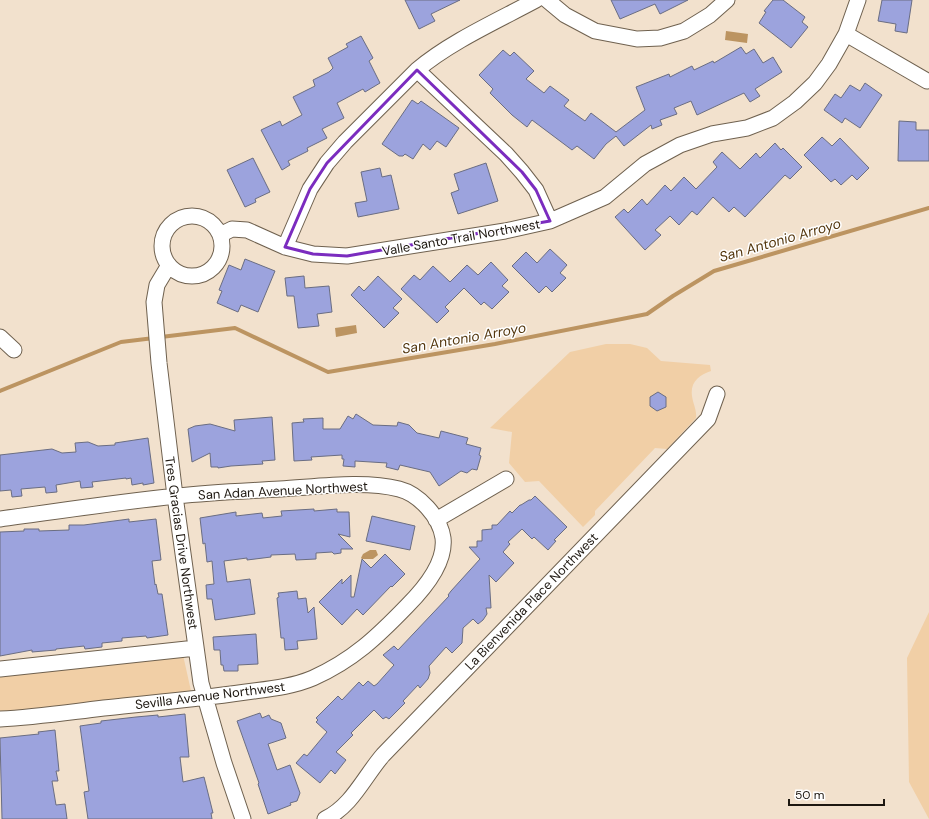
<svg xmlns="http://www.w3.org/2000/svg" width="929" height="819" font-family="'DM Sans',sans-serif">
<style>
.green{fill:#f1cfa6}
.water{fill:#bc9461}
.lines{fill:none;stroke-linecap:round;stroke-linejoin:round}
.stream{stroke:#bc9461;stroke-width:4}
.building{fill:#9ca3dd;stroke:#6a6d82}
.minor-casing{stroke:#6f614f;stroke-width:17}
.minor{stroke:#fff;stroke-width:15}
.marked{fill:none;stroke:#7b2cbf;stroke-width:3;stroke-linejoin:round}
.labels{text-anchor:middle;stroke-width:3;stroke-linejoin:round;paint-order:stroke}
.street-label{font-size:13px;fill:#1d1710;stroke:#fff}
.water-label{font-size:14px;font-style:italic;fill:#54370e;stroke:#fff}
</style>
<rect width="100%" height="100%" fill="#f2e1cd"/>
<!-- green -->
<path class="green" d="M606,344H630L647,348L661,361L710,365L711,371C699,375 690,382 692,396C693,404 697,410 696,418L667,449L655,448L595,511V515L583,527L539,481L525,482L509,463L512,432L490,428L570,352Z
M929,612V819L909,782L907,658Z
M183,655L191,691L0,713V674Z"/>
<!-- water -->
<path class="water" d="M726,31L748,34L747,43L725,40Z
M356,325L357,333L336,337L335,328Z
M370,550H376L378,555L373,559H362L361,558L363,554Z"/>
<g class="lines">
<!-- stream -->
<path class="stream" d="M161,337L235,328L328,372L495,344L647,314L673,296L714,271L929,208
M0,391L121,342L154,338"/>
</g>
<!-- building -->
<path class="building" d="M405,0H460L431,14L435,21L419,29Z
M611,0H688L660,14L655,4L620,19Z
M773,0H783L805,17L802,22L808,27L791,48L759,23L766,12L764,11Z
M882,0H912L907,33L895,31L896,24L878,21Z
M361,36L373,58L369,61L380,83L365,92L363,89L337,103L344,118L322,129L327,138L307,148L308,151L288,161L290,165L282,170L261,130L280,121L282,126L302,115L293,97L315,86L313,80L329,72L333,68L328,58L348,47L346,44Z
M741,47L746,54L754,49L763,63L773,57L782,72L755,89L760,96L750,102L744,93L697,115L691,101L674,108L677,114L660,120L662,125L652,129L651,125L624,146L616,136L606,144L594,159L577,146L572,150L532,120L527,127L512,115L490,93L493,89L479,75L503,50L510,56L514,52L534,71L526,79L544,93L550,86L569,100L564,106L585,121L591,113L616,132L645,110L636,87L669,74L670,77L692,66L694,70L713,61L714,63Z
M865,83L882,95L860,128L845,118L842,123L824,110L835,94L841,98L850,85L860,91Z
M412,100L418,104L421,101L459,128L446,147L437,141L430,150L423,144L413,159L405,154L403,156H399L382,144Z
M899,121L916,122V130H929V161H898Z
M822,137L832,146L840,138L869,168L857,180L852,175L841,185L835,179L831,182L804,155Z
M775,143L781,150L783,148L802,167L790,179L785,175L745,217L734,207L729,212L713,197L697,215L692,211L679,225L670,216L655,230L661,235L645,250L615,217L624,209L628,213L642,199L647,205L665,185L671,191L684,177L696,189L717,167L713,162L722,152L740,169L756,153L760,158Z
M253,158L270,192L255,199L256,202L245,207L227,170Z
M486,163L498,201L458,214L451,193L459,190L454,174Z
M380,168L382,177L391,175L399,209L358,217L355,203L367,201L361,172Z
M550,249L567,265L560,273L566,278L552,292L546,286L539,293L512,266L526,252L537,263Z
M245,259L275,271L258,312L241,305L238,312L217,303L222,291L219,290L229,265L241,270Z
M491,262L508,280L502,286L509,292L492,309L484,302L481,305L464,288L445,307L449,311L437,323L401,289L414,275L420,280L433,266L450,282L467,265L478,275Z
M304,276L305,288L329,286L332,312L317,314L319,326L298,328L294,296H287L285,278Z
M378,276L402,299L393,308L399,313L384,328L351,295L359,286L364,291Z
M658,392L666,397V407L657,411L650,406V397Z
M356,414L373,425L397,426L398,422L409,425L417,433L439,438L441,431L468,438L466,444L481,448L479,455L481,456L477,470L472,469L467,473L461,471L439,486L430,472L400,465L398,470L386,467L387,463L355,461V467L343,466L344,459H342V455L311,457L312,460L294,461L292,423L304,422L303,419L323,418V429H340L348,416L353,419Z
M272,417L275,460L262,461L263,464L231,466L218,468V467H211L210,453L192,462L188,429L195,426L210,424L235,431L234,420Z
M148,438L154,483L143,485V483L132,485L131,478L126,479V478L92,482L93,487L81,488L80,481L56,485L57,492L46,493L45,487L21,489L22,496L12,497L11,490L0,491V455L52,449L62,453L76,452L75,443L88,442L98,446L115,445V443Z
M535,496L567,527L554,540L556,541L548,550L534,537L532,539L522,529L508,542L510,544L503,552L514,563L496,582L489,575L491,608H486L487,614L483,620L478,624L473,619L463,628L462,643L452,653L446,647L429,666L430,673L428,679L420,688L418,685L403,701L405,703L389,719L386,717L383,719L374,710L351,733L353,735L336,752L346,760L335,774L331,770L320,783L296,763L304,754L307,756L327,732L316,722L318,720L316,718L338,696L342,700L359,682L363,686L368,681L374,686L377,684L394,665L383,655L394,646L398,650L449,596L448,595L451,591L480,559L469,547H477V541H482V530L492,529V525H497L510,511L512,513L520,505H521L529,500H531Z
M314,509V511L337,509V512H349L350,537L338,534L353,549H341V553L334,554L332,552L316,553V559L296,560L295,554L271,555V557L247,560V558L224,561L227,582L250,579L255,614L215,620L212,599H207L206,585L214,584L212,561L207,562L205,543L203,544L200,518L236,512V516L262,513L263,518L282,516L281,511Z
M372,516L415,526L410,550L366,541Z
M129,519V522L156,519L161,560L152,561L155,585L156,584L158,594H162L168,635L147,638L146,636L122,638V641L102,643V647L85,649L84,646L56,649V650L32,652V650L0,656V532L24,531V529H39V531L69,530V525H84Z
M385,554L405,574L392,587L391,586L363,615L357,609L342,625L319,602L342,579V584L351,575V597H354L362,559L371,568Z
M297,591L298,599L306,598L308,613L314,607L317,639L297,641L298,649L285,650L284,638H281L277,598L279,597L278,593Z
M256,634L258,664L238,665V671H224L223,665H221L220,650H214L213,637Z
M260,713L262,718L269,715L271,719L281,723L286,738L268,744L277,770L290,765L300,793L297,801L290,803L291,805L268,814L258,784L259,783L237,721Z
M185,714L189,757H180L183,782L204,777L213,813H211L212,819H88L84,792L89,791L80,726L101,723V721L136,717L158,715V717Z
M55,730L59,771H56L58,781H52L56,805L65,804L67,819H2L0,738L39,734L38,732Z"/>
<g class="lines">
<!-- minor casing -->
<g class="minor-casing">
<path id="minor" d="M547,0L565,15L595,31L637,39L660,38L684,31L710,15L727,0
M846,34L927,81
M417,70L506,154L522,172L536,190L550,221
M162 246a30 30 0 1 1 60 0a30 30 0 1 1-60 0Z
M220,235L232,229L247,230L285,247L313,254L347,256L505,231L550,221L605,197L645,164L680,145L712,134L747,128L773,118L795,102L815,83L829,64L846,34L858,0
M285,247L310,189L327,163L345,142L417,70C450,42 497,21 536,0
M169,265L157,285L154,302L159,363L175,496L201,683L224,763L243,819
M0,337L14,350
M0,519C59,511 118,502 177,496C211,492 246,491 280,489C316,487 364,480 399,489C419,494 440,517 443,538C446,563 423,590 407,606C377,637 353,660 313,678C292,687 268,689 246,692C205,698 164,702 123,706C82,710 41,717 0,719
M436,520L506,479
M0,669L196,648
M325,819C352,806 364,777 383,755L708,419L717,394"/>
</g>
<!-- minor -->
<use href="#minor" class="minor"/>
</g>
<!-- marked area -->
<path class="marked" d="M417,70L522,172L536,190L550,221L347,256L313,254L285,247L310,189L327,163Z"/>
<g class="labels">
<!-- street labels -->
<g class="street-label">
<text transform="translate(461 237) rotate(-10)" y="5">Valle Santo Trail Northwest</text>
<text transform="translate(283 490) rotate(-3)" y="5">San Adan Avenue Northwest</text>
<text transform="translate(182 543) rotate(82)" y="5">Tres Gracias Drive Northwest</text>
<text transform="translate(531 601) rotate(-46)" y="5">La Bienvenida Place Northwest</text>
<text transform="translate(210 695) rotate(-7)" y="5">Sevilla Avenue Northwest</text>
</g>
<!-- water labels -->
<g class="water-label">
<text transform="translate(780 240) rotate(-16)" y="5">San Antonio Arroyo</text>
<text transform="translate(464 338) rotate(-10)" y="5">San Antonio Arroyo</text>
</g>
</g>
<!-- scale -->
<path d="M789 799v6h95v-6" fill="none" stroke="#1d1710" stroke-width="2"/>
<text x="795" y="799" font-size="12" fill="#1d1710" stroke="#ffffff" stroke-width="3" paint-order="stroke">50 m</text>
</svg>
